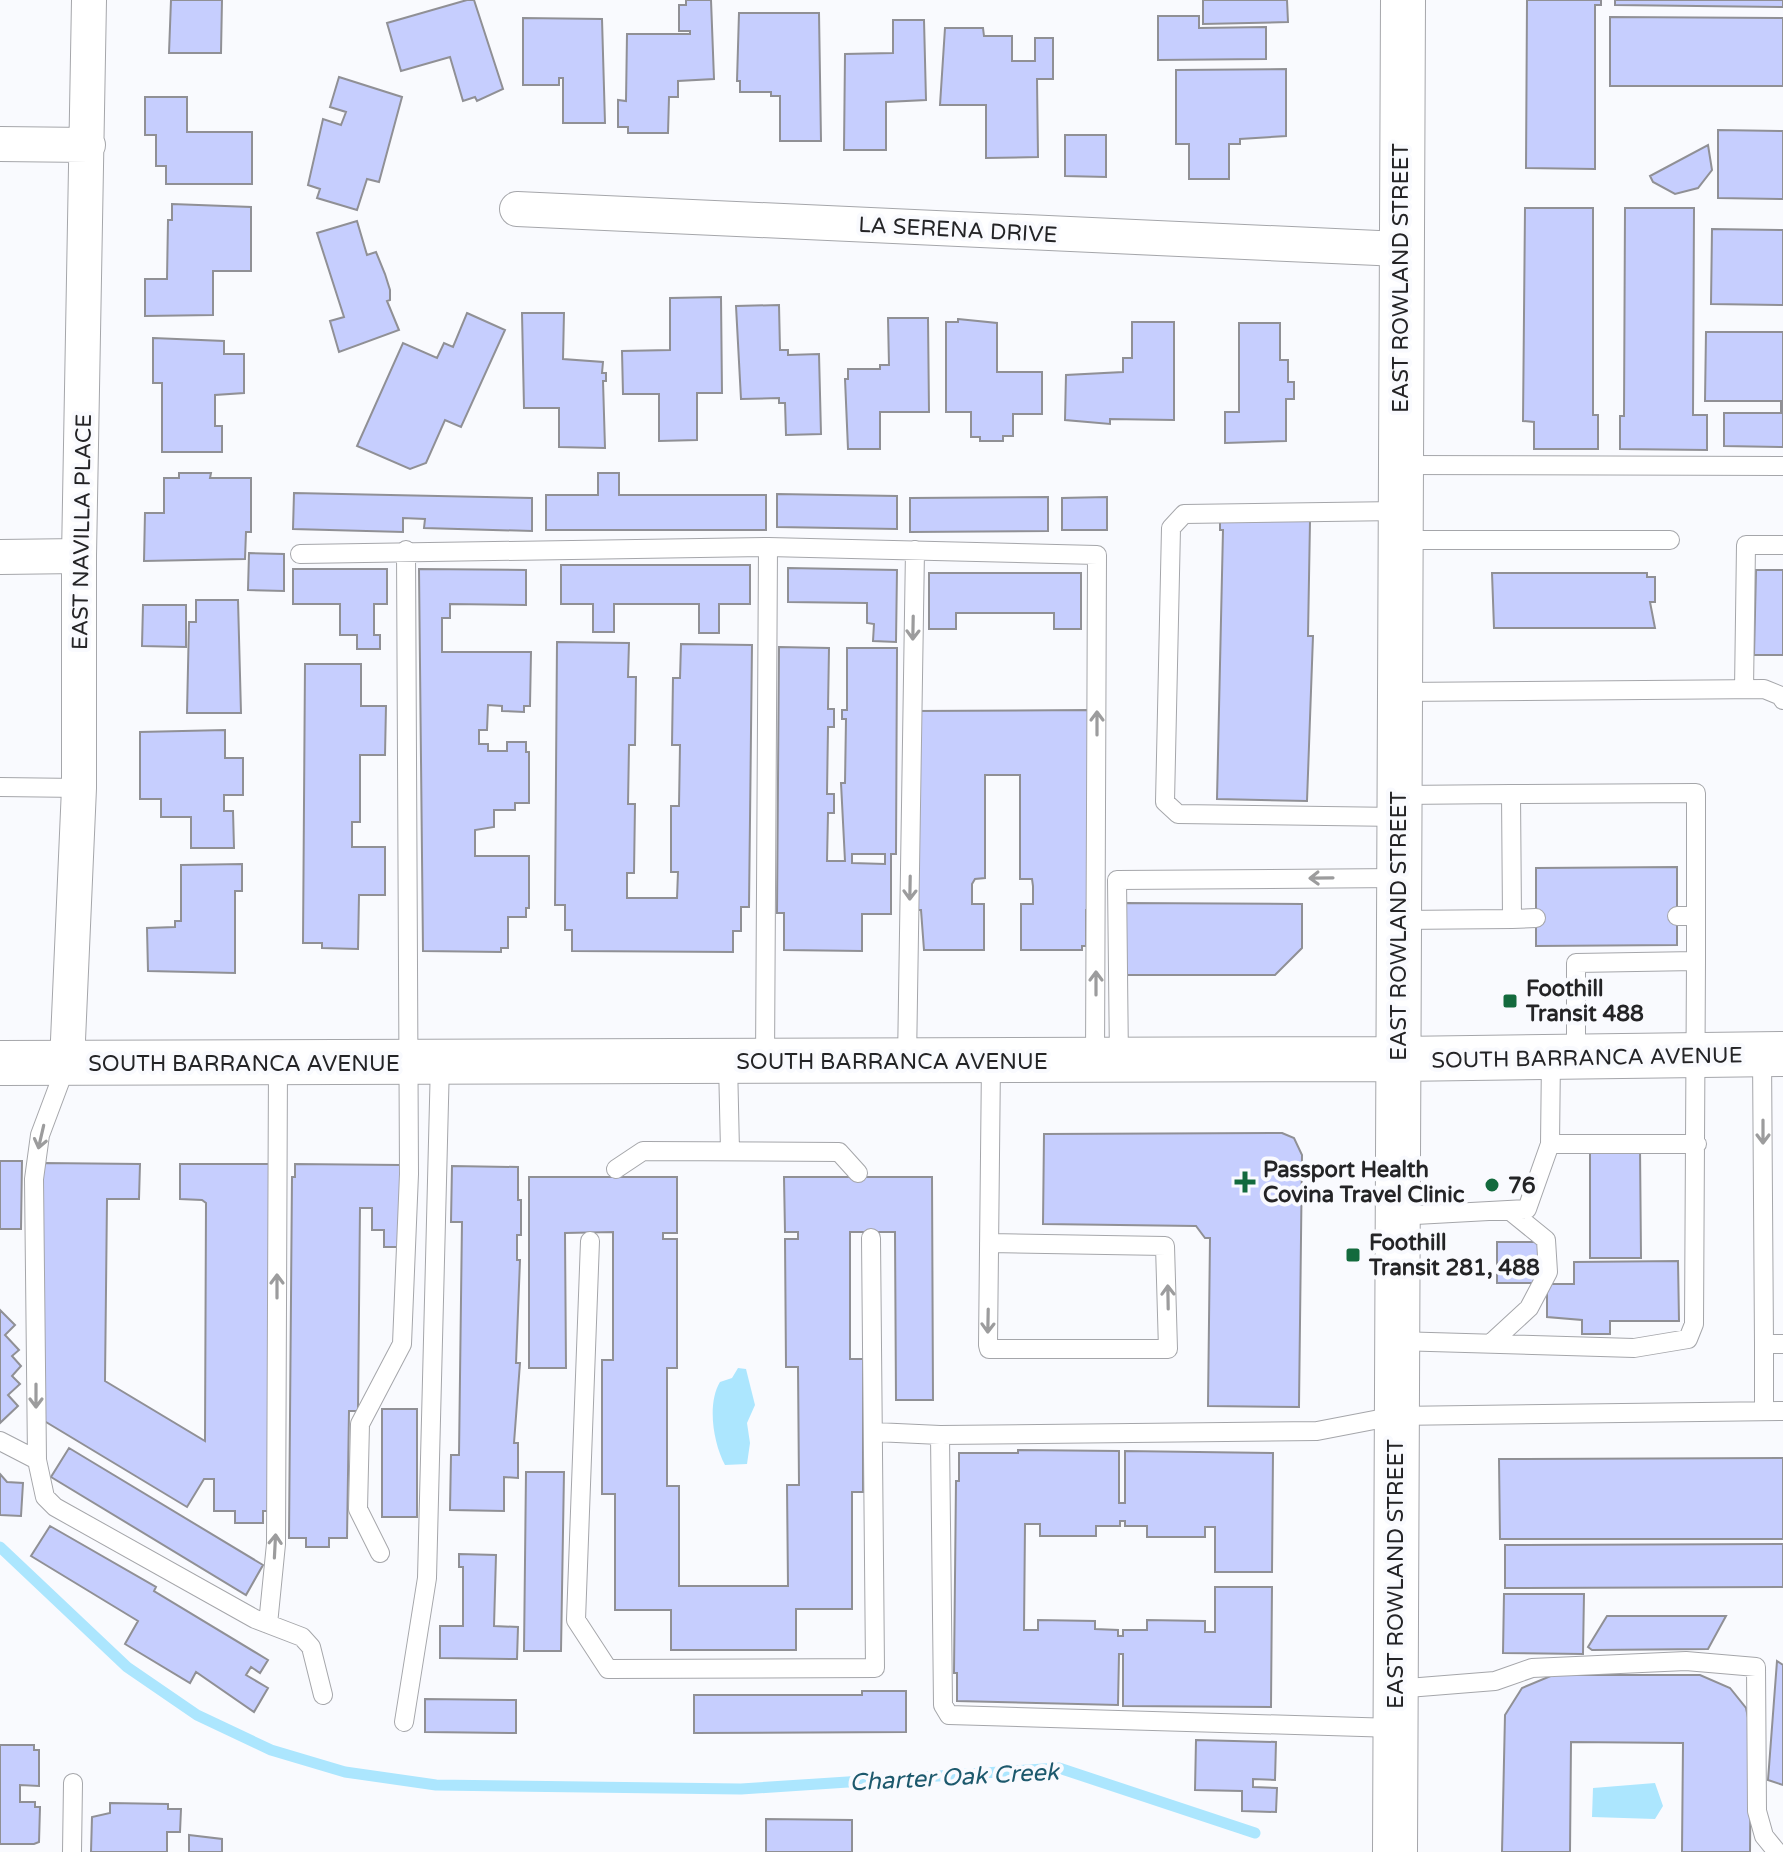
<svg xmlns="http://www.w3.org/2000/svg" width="1783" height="1852" font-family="'Varela Round',sans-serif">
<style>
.water{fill:#ace6fe}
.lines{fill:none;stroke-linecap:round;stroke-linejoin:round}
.stream{stroke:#ace6fe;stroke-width:11}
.building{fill:#c6cefe;stroke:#909095;stroke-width:2;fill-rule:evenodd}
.service-casing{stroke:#a5a6aa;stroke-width:20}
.minor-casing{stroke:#a5a6aa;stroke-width:36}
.secondary-casing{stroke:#a5a6aa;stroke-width:46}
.service{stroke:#fff;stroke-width:18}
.minor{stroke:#fff;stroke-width:34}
.secondary{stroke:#fff;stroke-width:44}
.oneway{stroke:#9c9c9d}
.poi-dot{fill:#136a3d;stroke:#f9fafe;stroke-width:3}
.labels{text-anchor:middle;stroke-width:8;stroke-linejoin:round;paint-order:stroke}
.street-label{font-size:22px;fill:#242426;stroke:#f9fafe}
.poi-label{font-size:22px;font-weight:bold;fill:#242426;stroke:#f9fafe;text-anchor:start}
.water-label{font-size:24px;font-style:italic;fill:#1d596d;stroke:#f9fafe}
</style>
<rect width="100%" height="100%" fill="#f9fafe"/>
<!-- water -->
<path class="water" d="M738,1368L746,1369L755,1405L747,1423L750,1443L747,1464L725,1465C713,1443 707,1403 720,1382L732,1378Z
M1655,1783L1663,1806L1655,1819L1592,1817L1593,1788Z"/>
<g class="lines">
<!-- stream -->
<path class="stream" d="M0,1547L127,1667L197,1715L271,1750L345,1772L436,1785L741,1789L1059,1768L1255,1833"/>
</g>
<!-- building -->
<path class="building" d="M171,0H222L221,53H169Z
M467,0H474L503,89L477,101L475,97L463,101L450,57L401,71L387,23Z
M686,0H711L714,79L678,81V97H669L668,133H628V127H618V100L626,101L627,34H690V31H679V5H686Z
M1203,0H1287L1288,22L1203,24Z
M1527,0H1601V5H1595V169L1526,168Z
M1615,0H1783V7L1615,5Z
M739,13H819L821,141H780V96H771V92H740V81H737Z
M1158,16H1199V28L1266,27V59L1158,60Z
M1610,17L1783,18V86H1610Z
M523,18L602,19L605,123H563V78H559V85H523Z
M893,20H924L926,100L886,102V150H844L845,54L893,53Z
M945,28H983L984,36H1012V61H1035V38H1053V79H1037L1038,157L986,158V105H940Z
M1286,69V136L1240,139V144H1229V179H1189V144H1176V70Z
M339,77L402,97L379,182L367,179L357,210L317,198L320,189L308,185L323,119L341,125L346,112L330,107Z
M145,97H187V132H252V184H166V166H156V135H145Z
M1718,130L1783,131V199L1718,198Z
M1065,135H1106V177L1065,176Z
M1708,145L1712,170L1698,188L1675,194L1653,182L1650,176Z
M172,204L251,207V271H213V315L145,316V279H167L168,220H172Z
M1525,208H1593V415H1598V449H1534V422L1523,421Z
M1625,208H1694L1693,415H1707V450L1620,449V416H1624Z
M357,221L367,255L376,252L385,274L390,290V300L387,301L399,330L339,352L330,321L344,317L317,233Z
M1712,229L1783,230V305L1711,304Z
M721,297L722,393H697V440L659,441V394H623L622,351L670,350V298Z
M779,305L780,350H788V355L819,354L821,434L786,435L785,403H779V398L741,399L736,306Z
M467,313L505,330L461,427L445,420L426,463L410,469L357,446L403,343L437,358L444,343L453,347Z
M522,313H564L563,359L603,362L602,373H606V381H603L605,448L559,447V408H524Z
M888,318H928L929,412H880V449H848L845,379H848V369H880V365H889Z
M958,319L997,323V372H1042V414H1013V436H1003V441H980V437H971V412H946V322H958Z
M1132,322H1174V420L1110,419V424L1065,420L1066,375L1123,372V358H1132Z
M1239,323H1280V360H1288V382H1294V399H1286V441L1225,443V412H1239Z
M1706,332H1783V447L1724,446V413H1781V401H1705Z
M153,338L224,341V354H244V393L215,395V426H222V452H162V383H153Z
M179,473H211L210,478H251V532H246L245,559L144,561L145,513H164V478H179Z
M598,473H619V495H766V530H546V495H598Z
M294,493L532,498V531L424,528L425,519L403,518V532L293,529Z
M777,494L897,496V529L777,527Z
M1048,497V531L910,532V498Z
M1107,497V530H1062V498Z
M1220,520L1310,521L1308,636H1313L1307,801L1217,799L1223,530H1220Z
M249,553L284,554V591L248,590Z
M561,565H750V604H719V633H699V604H614V632H593V604H561Z
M788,568L897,570L896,642L873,641L874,624L867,623V603L788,602Z
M293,569H387V604H374V635H380V649H357V635H340V604H293Z
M419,569L526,570V605L450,604V618H442V652H531L530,706H524V712L502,711V706L488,705L487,730H479V744H488V751H507V742H526V752H529V803H515V810H494V827L475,830V856H529V908H526V917H508V948H501V952L423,951Z
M1756,570H1783V655H1754Z
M929,573H1081V629H1054V613H956V629H929Z
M1492,573H1647V577H1655V602H1650L1655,628H1494Z
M196,600H238L241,713H187L189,622H196Z
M143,605H186V647L142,646Z
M557,642L629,643L628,677H636L635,745H629L628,804H635L634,873H627V898H677L678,872H671V806H679L680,745H672L673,678H680L681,644L752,645L749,907H741V931H733V952L572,951V930H565V905H555Z
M779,647L829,648L828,709H834V727H828L827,794H834V813H828L827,861H845L841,783H845L846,719H842V710H847V648H897L896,854H891V914H862V951L784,950V913H777ZM852,854H885V864L852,863Z
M305,664H361V706H386L385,755H360V822H352V847H385V895H359L358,949L322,948V943H303Z
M1090,710V910H1086V946H1082V950H1021V904H1033V886L1032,879H1020V775H985V878L975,879L972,884V904H984V950H924L921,910H915V711Z
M225,730V758H243V795H224V811H233L234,848H191V817H161V799H140V732Z
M242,864V891H235V973L148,971L147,928L175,927V921H181V865Z
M1677,867V945L1536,946V868Z
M1124,903L1302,904V948L1275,975H1124Z
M1282,1133L1294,1138L1302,1155L1299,1407L1208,1406L1210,1238H1205L1196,1226L1043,1224L1044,1134Z
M1590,1147H1640L1641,1258H1590Z
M0,1161H22L21,1229H0Z
M43,1163L140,1164L139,1199H107L105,1381L205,1441L206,1203L202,1200L180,1199V1164H270L268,1511H263V1523H235V1511H214V1479H204L187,1507L41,1419Z
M295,1164L401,1165L400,1247H384V1230H372V1208H360L358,1411H349L347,1538H329V1547H306V1538H289L292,1177H295Z
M452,1166L518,1167V1200H521V1235H517V1260H520L516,1363H520L514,1443H518V1478L504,1477V1511L450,1510L451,1455H459L462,1222H451Z
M529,1177H677V1233H663V1239H677V1368H667V1486H679V1586H788L787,1485H799L798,1367H786L785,1239H798V1232H785L784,1177H932L933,1400H896L895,1232H850V1359H863V1492H852V1609H796V1650H671V1610H615V1494H602V1360H613V1232L565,1233L566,1368H529Z
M1497,1242H1538V1283H1497Z
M1678,1261L1679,1321H1610V1334H1582V1320L1547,1317V1284H1574V1262Z
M0,1310L15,1325L5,1335L19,1350L12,1356L21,1366L12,1376L20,1384L8,1395L18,1406L0,1423Z
M382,1409H417V1517H382Z
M69,1448L263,1565L246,1595L51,1477Z
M1018,1450L1119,1451V1503H1125V1451L1273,1453L1272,1572H1215V1527H1205V1537H1147V1526H1125V1521H1120V1526H1096V1536H1040V1524H1025L1024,1630H1038V1620L1095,1621V1629L1118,1630V1636H1123V1630H1147V1620L1205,1621V1632H1215V1587H1272L1271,1707L1123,1706V1654H1119L1118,1705L957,1701V1673H954L956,1481H959V1453H1018Z
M1783,1458V1539H1500L1499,1459Z
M526,1472H564L561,1651H524Z
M0,1474L7,1482L23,1483L21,1516L0,1515Z
M50,1526L156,1587L154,1591L268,1660L260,1673L251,1667L246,1675L268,1688L254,1712L196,1672L190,1683L125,1644L138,1621L31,1556Z
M1783,1544V1587L1505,1588V1545Z
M459,1554L496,1555L494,1626L518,1627L517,1659L440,1658V1626H463V1567H459Z
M1504,1594H1584L1583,1654L1503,1653Z
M1607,1616H1726L1708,1649L1592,1650L1588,1647Z
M1777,1661L1783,1665V1785L1768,1780Z
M1553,1675H1700L1730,1688L1746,1708L1751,1732L1750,1852H1682L1683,1743L1571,1742L1570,1852H1502L1505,1715L1522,1688Z
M862,1691H906V1732L694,1733V1695H862Z
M425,1699L516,1700V1733L425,1732Z
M1196,1740L1276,1742L1275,1780L1253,1779V1787L1277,1788L1276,1812L1242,1811V1791L1195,1790Z
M0,1745H34V1750H39V1786L20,1785V1802H35V1807H40L39,1842L34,1844H0Z
M110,1803L168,1804V1809H181L180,1832H167V1852H91L92,1817L110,1813Z
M766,1819L852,1820V1852H766Z
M189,1835L222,1839V1852H189Z"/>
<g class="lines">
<!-- service casing -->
<g class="service-casing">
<path id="service" d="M1399,465L1783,466
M1399,511L1184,514L1171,528L1165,802L1178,814L1399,817
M1399,540H1670
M300,554L768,547L1097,555L1095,1061
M1744,689L1746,545H1783
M1399,692L1764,689L1781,696L1783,700
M0,787L79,788
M1511,794L1696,793V916
M1399,795L1511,794L1512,919L1399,920
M1677,916H1696V961
M1512,919L1536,918
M1762,1054L1764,1344H1783
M907,1061L915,550
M1119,1061L1117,880L1399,878
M728,1062L730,1151
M765,1062L768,547
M1550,1144H1697
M616,1169L643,1151L839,1152L858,1173
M1397,1216L1527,1209L1550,1144L1551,1057
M590,1241L576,1620L608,1669L875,1668L871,1238
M989,1243L1165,1246L1168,1349H989L988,1345L991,1061
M1396,1341L1634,1348L1688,1339L1694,1324L1696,961L1576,963V1056
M1491,1343L1529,1308L1548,1272L1546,1240L1509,1210
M1764,1344V1411
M875,1432L940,1435
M0,1441L37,1460L45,1497L55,1507L255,1619L302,1637L311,1647L323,1695
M37,1460L34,1179L40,1135L67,1063
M380,1553L358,1509L360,1424L402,1344L409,1174L406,550
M268,1624L276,1544L278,1063
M1395,1689L1495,1681L1532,1668L1686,1661L1756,1667L1757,1811L1764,1836L1777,1852
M404,1722L427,1578L440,1062
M1395,1728L949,1715L943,1705L940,1435L1317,1431L1395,1416L1783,1411
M72,1852L73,1783"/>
</g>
<!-- minor casing -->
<g class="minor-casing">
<path id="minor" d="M0,144L88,145
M517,209L1400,249
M0,557L79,556
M67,1063L79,788V556L89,0"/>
</g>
<!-- secondary casing -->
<g class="secondary-casing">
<path id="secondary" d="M0,1063L1398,1059L1783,1054
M1395,1852L1403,0"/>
</g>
<!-- service -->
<use href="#service" class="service"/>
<!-- minor -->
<use href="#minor" class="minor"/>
<!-- secondary -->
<use href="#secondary" class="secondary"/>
</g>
<!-- one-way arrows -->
<defs><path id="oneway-shaft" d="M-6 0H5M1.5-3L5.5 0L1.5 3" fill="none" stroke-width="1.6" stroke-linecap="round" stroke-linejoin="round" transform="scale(2)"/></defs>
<g class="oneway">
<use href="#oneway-shaft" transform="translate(913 628) rotate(91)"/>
<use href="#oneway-shaft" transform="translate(1097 723) rotate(-90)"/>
<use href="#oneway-shaft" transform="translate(1321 878) rotate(179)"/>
<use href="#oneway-shaft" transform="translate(910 888) rotate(91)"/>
<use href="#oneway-shaft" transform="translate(1096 983) rotate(-90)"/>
<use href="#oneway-shaft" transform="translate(1763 1132) rotate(90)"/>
<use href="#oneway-shaft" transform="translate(41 1137) rotate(103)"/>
<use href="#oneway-shaft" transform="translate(277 1286) rotate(-90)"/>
<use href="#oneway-shaft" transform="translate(1168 1297) rotate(-91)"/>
<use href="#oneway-shaft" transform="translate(988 1321) rotate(91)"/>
<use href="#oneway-shaft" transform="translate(36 1396) rotate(90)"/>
<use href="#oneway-shaft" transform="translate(275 1546) rotate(-87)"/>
</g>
<!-- markers -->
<g class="poi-dot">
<rect x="1502" y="993" width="16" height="16" rx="4"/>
<path d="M1241 1170h8v8h8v8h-8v8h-8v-8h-8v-8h8z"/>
<circle cx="1492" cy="1185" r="8"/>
<rect x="1345" y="1247" width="16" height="16" rx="4"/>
</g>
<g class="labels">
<!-- street labels -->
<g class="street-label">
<text transform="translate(958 229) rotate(3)" y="8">LA SERENA DRIVE</text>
<text transform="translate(1400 278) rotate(-90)" y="8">EAST ROWLAND STREET</text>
<text transform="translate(81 532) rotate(-89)" y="8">EAST NAVILLA PLACE</text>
<text transform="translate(1398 926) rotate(-90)" y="8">EAST ROWLAND STREET</text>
<text transform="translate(1587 1057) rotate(-1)" y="8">SOUTH BARRANCA AVENUE</text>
<text x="892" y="1069">SOUTH BARRANCA AVENUE</text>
<text x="244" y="1071">SOUTH BARRANCA AVENUE</text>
<text transform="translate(1395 1574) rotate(-90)" y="8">EAST ROWLAND STREET</text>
</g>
<!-- poi labels -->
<g class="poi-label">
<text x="1526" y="996">Foothill<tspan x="1526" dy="25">Transit 488</tspan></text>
<text x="1263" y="1177">Passport Health<tspan x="1263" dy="25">Covina Travel Clinic</tspan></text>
<text x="1508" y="1193">76</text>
<text x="1369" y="1250">Foothill<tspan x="1369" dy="25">Transit 281, 488</tspan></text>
</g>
<!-- water labels -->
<g class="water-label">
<text transform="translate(954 1777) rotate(-3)" y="8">Charter Oak Creek</text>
</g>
</g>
</svg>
